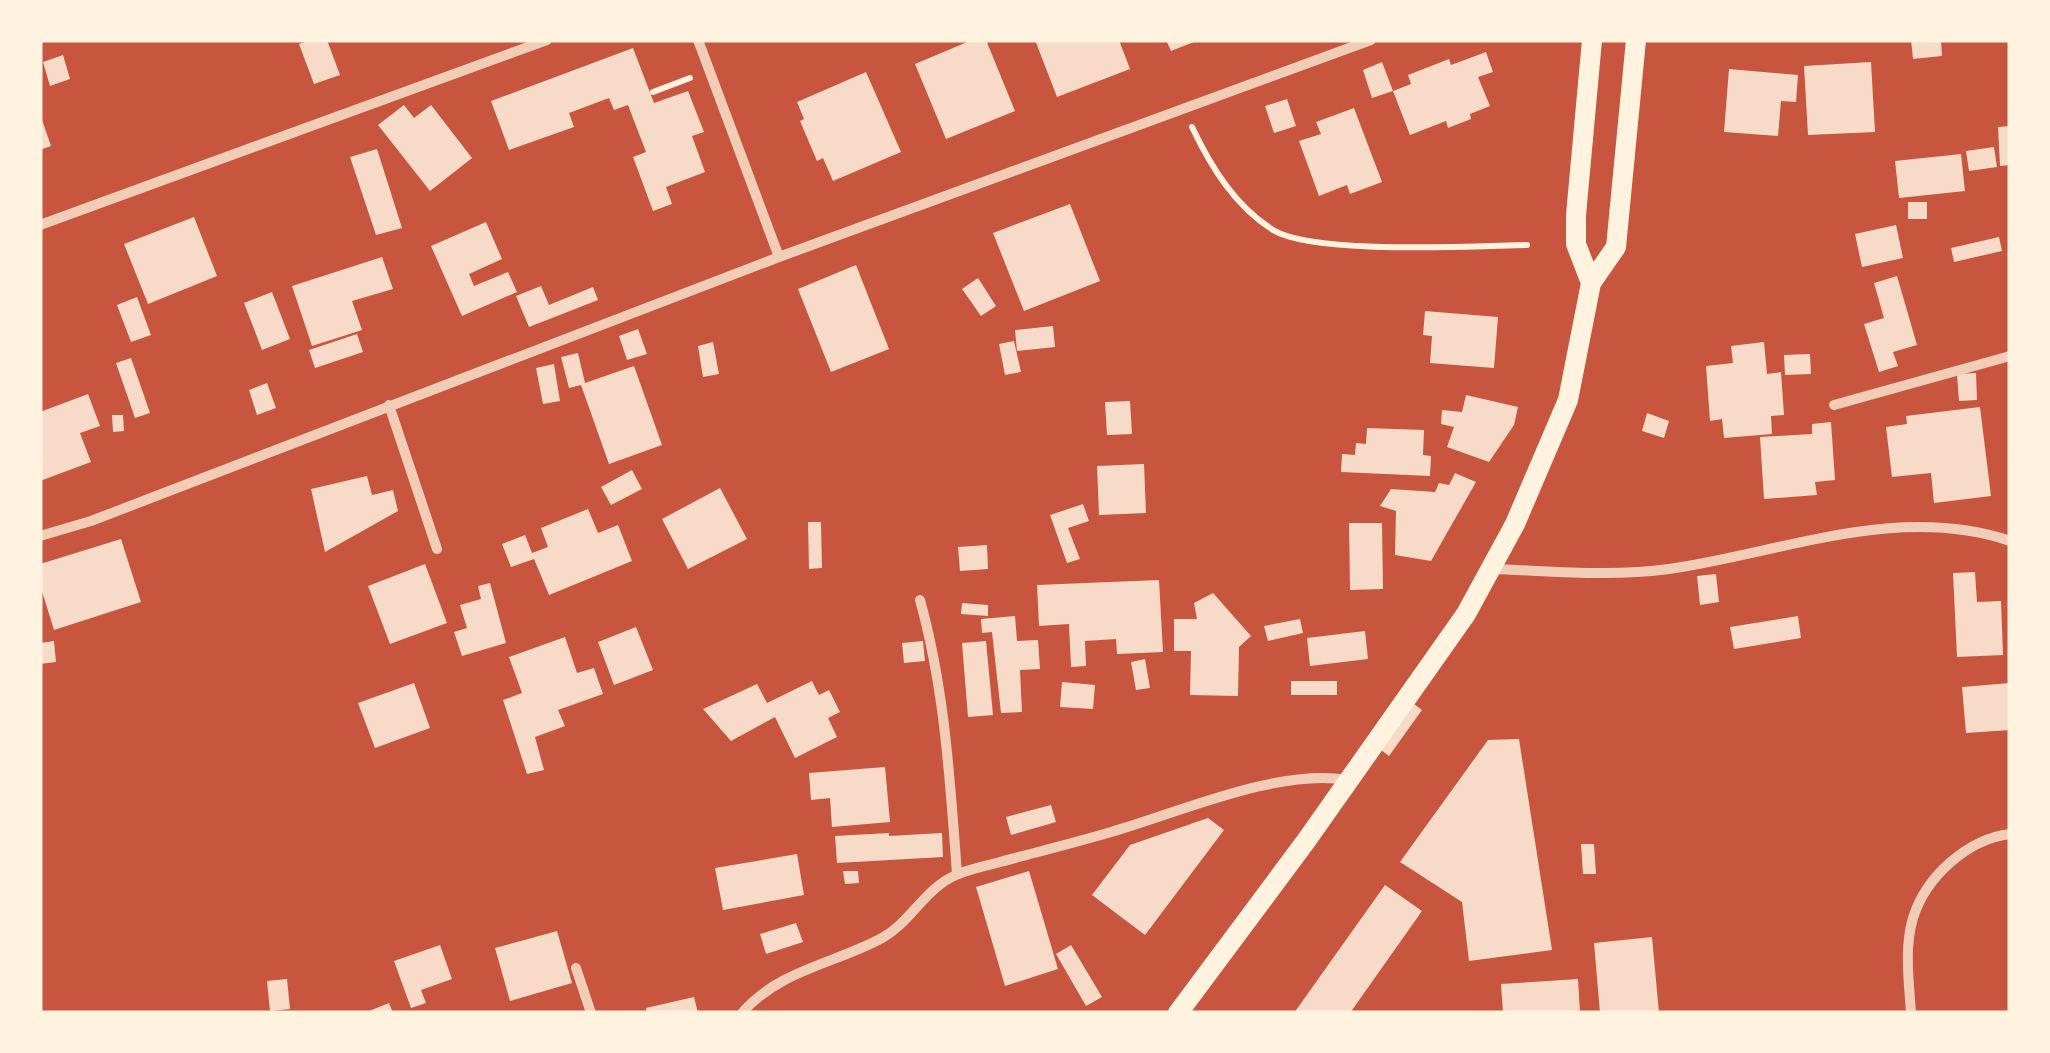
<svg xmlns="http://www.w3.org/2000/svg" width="2050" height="1053" font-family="'PT Sans Narrow',sans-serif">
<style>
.building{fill:#f7dbc8}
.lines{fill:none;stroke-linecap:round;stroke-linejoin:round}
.path{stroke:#fff3e0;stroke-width:6}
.minor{stroke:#f1ccb7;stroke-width:10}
.secondary{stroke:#fff3e0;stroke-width:20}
</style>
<rect width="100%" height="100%" fill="#c8553d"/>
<!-- building -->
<path class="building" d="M311,40H327L340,75L314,84L299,44Z
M972,40H986L1015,111L946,139L915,64Z
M1035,40H1119L1130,69L1057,97Z
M1166,40H1199L1171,51Z
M1911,40H1941L1942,56L1913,59Z
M633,48L654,103L688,91L704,132L692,136L705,172L666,187L672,204L653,211L633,157L646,152L628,105L614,110L609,98L569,113L574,127L509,150L491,101Z
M1486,52L1493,72L1478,77L1490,106L1470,114L1471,119L1448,128L1446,121L1410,135L1393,91L1372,98L1363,70L1382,62L1393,91L1411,84L1408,75L1449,59L1451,65Z
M63,55L70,79L50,86L43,62Z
M1871,62L1875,132L1808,135L1804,66Z
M1729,69L1798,75L1796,102L1781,101L1778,136L1724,132Z
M866,72L901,152L833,181L823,158L817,161L800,121L804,119L797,102Z
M1287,99L1296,126L1274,133L1265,106Z
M404,105L414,118L431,105L472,158L430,191L378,125Z
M1354,108L1382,182L1350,194L1347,185L1319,196L1299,141L1321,134L1316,122Z
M40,114L51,146L40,150Z
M2010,126V165L2000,166L1998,127Z
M1994,147L1997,167L1969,171L1966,151Z
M377,149L402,228L376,235L350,157Z
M1961,154L1965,191L1899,198L1895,161Z
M1908,202H1927V219H1908Z
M1070,204L1100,281L1024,311L993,233Z
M194,217L217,276L148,304L124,244Z
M486,222L502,259L469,274L474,286L508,272L517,292L462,316L431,246Z
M1896,225L1903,258L1862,267L1855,234Z
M1999,237L2002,251L1954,262L1951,248Z
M382,257L393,289L352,301L362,330L312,346L292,286Z
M856,265L889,349L831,372L798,289Z
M1897,276L1917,345L1893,352L1898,366L1879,372L1864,324L1884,318L1874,283Z
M978,278L996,306L981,316L962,289Z
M541,286L549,305L593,287L598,300L529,327L516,296Z
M272,292L290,339L262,350L244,303Z
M137,297L151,335L131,342L117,305Z
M1425,311L1498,317L1494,368L1430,363L1432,336L1423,335Z
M1053,326L1055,347L1017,351L1015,330Z
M638,329L647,354L627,360L619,336Z
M357,334L363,352L315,368L309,350Z
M1014,341L1021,372L1005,375L999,344Z
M713,342L719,374L703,377L698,346Z
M1764,342L1767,374L1781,372L1784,415L1771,416L1772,434L1724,438L1722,419L1710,421L1706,366L1733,363L1731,346Z
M578,353L585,383L634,366L662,445L609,464L581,385L569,388L561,357Z
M1810,354L1811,374L1785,375L1784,355Z
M131,358L150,413L135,418L116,363Z
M554,364L560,401L543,404L536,368Z
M1976,373L1977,400L1959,401L1957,374Z
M267,383L276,408L257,415L249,390Z
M88,394L100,426L80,433L91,462L40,481V412Z
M1466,395L1518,407L1514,425L1489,462L1447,447L1454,427L1441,424L1442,410L1462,412Z
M1130,401L1132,434L1107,435L1105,402Z
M1980,407L1991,496L1934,503L1931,473L1892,477L1886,427L1907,424L1906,416Z
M1647,413L1669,421L1664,438L1642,431Z
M112,415H123L124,431L113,432Z
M1831,422L1835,480L1815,482L1817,495L1764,499L1760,437L1812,434V424Z
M1367,428L1424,430L1423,455L1431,456L1430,476L1341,472L1342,454L1355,455L1356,443L1366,444Z
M1144,464L1146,513L1099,515L1097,466Z
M632,470L642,489L611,505L601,487Z
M1455,473L1476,482L1431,561L1395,555L1396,511L1380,506L1391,489L1435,492L1439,483L1449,485Z
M367,476L372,495L393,490L398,511L325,552L311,489Z
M720,488L747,539L688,569L662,519Z
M1083,504L1089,521L1068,528L1080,559L1067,563L1050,515Z
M588,509L598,533L618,525L632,561L549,595L534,559L511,567L502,544L525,535L532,553L548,547L541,528Z
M808,522H821L822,568L809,569Z
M1349,523H1382L1383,589L1350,590Z
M121,539L141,602L54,630L40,585V564Z
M987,545L988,569L960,571L958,547Z
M425,564L447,623L390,644L368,586Z
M1975,572L1977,602L2001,601L2003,655L1957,657L1953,573Z
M1716,574L1719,602L1700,605L1697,576Z
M1159,580L1163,652L1117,654L1116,639L1085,641L1086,666L1071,667L1069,624L1039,626L1037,585Z
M490,583L506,643L462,656L454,632L467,628L460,605L481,599L478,586Z
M1213,593L1251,636L1239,647L1238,696L1190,695L1191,651H1174V619H1197L1194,603Z
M962,603L988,605V616L961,614Z
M1015,616L1017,641L1038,640L1040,669L1020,670L1022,712L1001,713L992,632L982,633L981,619Z
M1798,616L1801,638L1734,649L1730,627Z
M1300,619L1303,633L1268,641L1264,626Z
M636,627L653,670L614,685L598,642Z
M1365,631L1368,659L1310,666L1307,638Z
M565,637L577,673L594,668L603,694L558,710L565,726L535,737L544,770L527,774L503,700L522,693L509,657Z
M54,641L56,662L40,664V643Z
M923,641L925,661L904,663L902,643Z
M986,641L993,715L968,717L962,643Z
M1145,659L1150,688L1136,690L1131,662Z
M812,681L819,695L829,690L840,712L828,718L837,737L795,758L775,717L731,741L703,709L757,684L767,703Z
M1291,681H1337V695H1291Z
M1062,682L1095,685L1093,709L1060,707Z
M414,683L430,728L375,748L358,703Z
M2010,683V730L1966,733L1962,687Z
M1410,701L1422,710L1389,756L1377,747Z
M1519,739L1552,950L1469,961L1462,902L1400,862L1488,740Z
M885,767L890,822L832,827L830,798L811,800L809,773Z
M1051,805L1056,822L1011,835L1006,817Z
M1208,818L1224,830L1145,935L1092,895L1130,845Z
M889,833V836L942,833L943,857L837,863L835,836Z
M1581,844H1594L1596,874H1583Z
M797,854L804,895L723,910L715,868Z
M843,871H858L859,883L845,884Z
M1029,871L1058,969L1005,986L976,887Z
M1385,885L1422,911L1350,1013H1294Z
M796,923L803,942L766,954L760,934Z
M557,931L572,983L510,1001L495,948Z
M1652,937L1659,1013H1600L1594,943Z
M440,945L452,979L421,990L426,1003L411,1008L394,961Z
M1071,945L1102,997L1086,1006L1056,954Z
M287,979L290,1009L270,1011L267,981Z
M1578,979L1580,1013H1503L1501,984Z
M694,997L698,1013H647L646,1008Z
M389,1003L393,1013H364Z"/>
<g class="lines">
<!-- path -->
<path class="path" d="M653,92L690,78
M1192,127C1211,167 1235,206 1273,230C1314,255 1473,246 1527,245"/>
<!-- minor -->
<path class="minor" d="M698,40L779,257
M40,225L547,40
M389,405L437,549
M1834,405L2010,356
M40,536L91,521L779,257L1371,40
M1493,569C1551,571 1611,577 1669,569C1780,553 1898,503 2010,541
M920,600C945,690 950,781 957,874
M576,968L591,1013
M742,1013C779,970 834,964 882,938C911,922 924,889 956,875C970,869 986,866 1000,862C1037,852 1074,843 1111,832C1178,813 1278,768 1347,780
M1911,1013C1909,982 1904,948 1913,918C1926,876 1968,839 2010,834"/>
<!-- secondary -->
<path class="secondary" d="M1591,283L1576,244V215L1592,40
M1178,1013L1306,841L1466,614L1515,524L1568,400L1591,283L1616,247L1636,40"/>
</g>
<!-- border -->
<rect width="2050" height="1053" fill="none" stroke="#fff3e0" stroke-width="85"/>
</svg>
